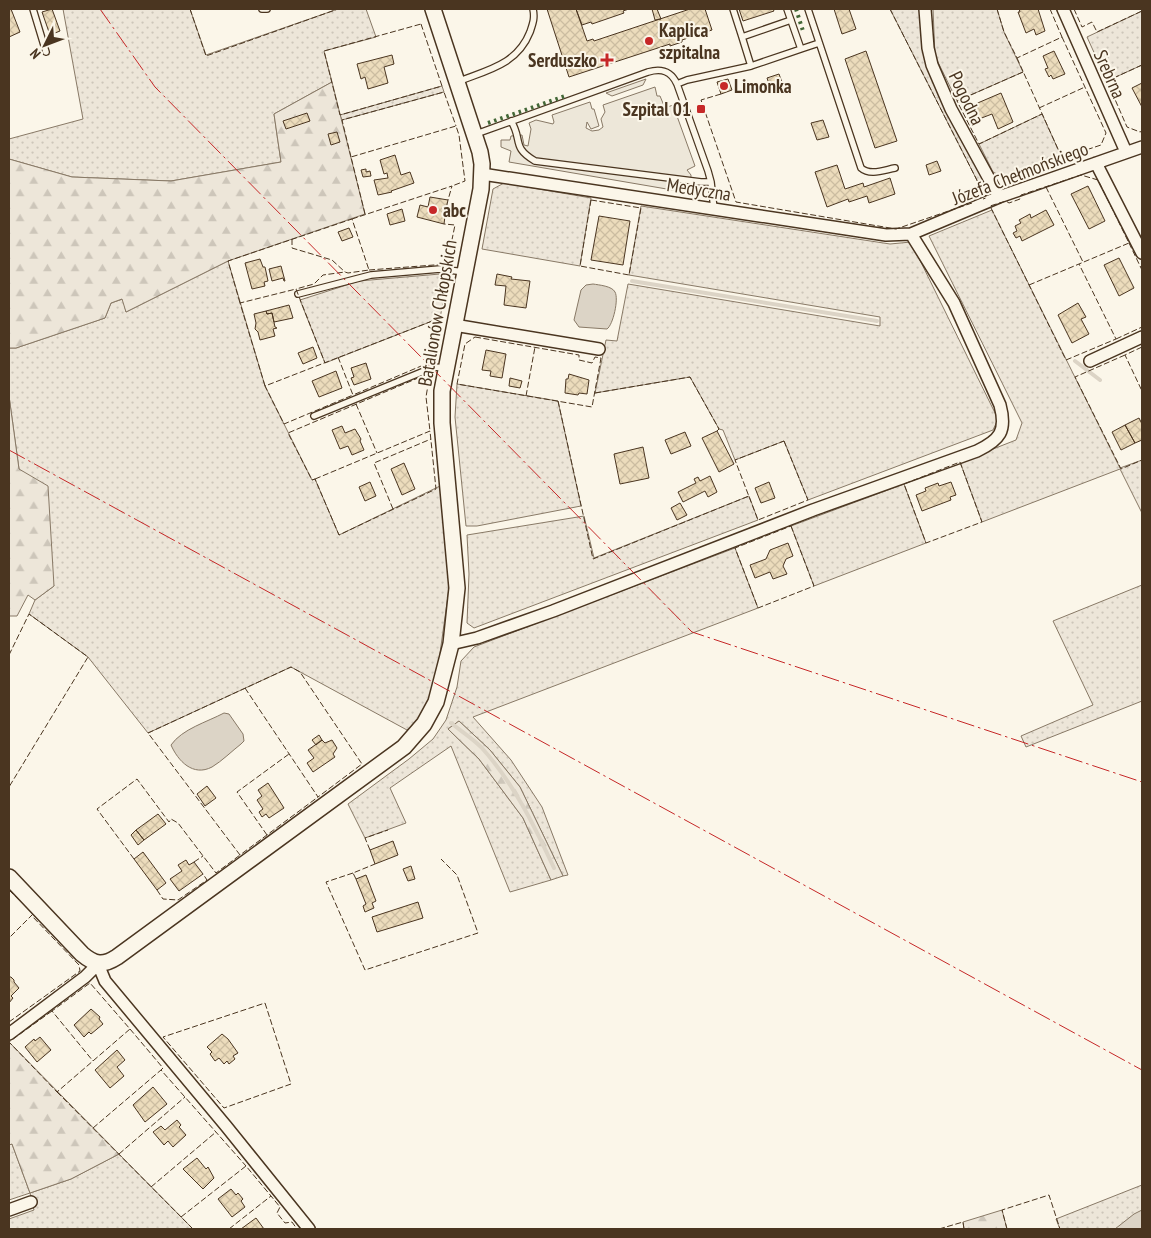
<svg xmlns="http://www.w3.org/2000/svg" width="1151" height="1238" font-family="'PT Sans Narrow',sans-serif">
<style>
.grass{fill:url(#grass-dots);stroke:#887966}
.forest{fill:url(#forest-firs);stroke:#887966}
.parking{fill:#ede7d9;stroke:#887966}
.water{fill:#dcd4c6;stroke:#887966}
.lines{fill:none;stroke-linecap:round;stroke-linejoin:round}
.stream{stroke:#dcd4c6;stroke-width:4}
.building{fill:url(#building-cross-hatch);stroke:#4a3520}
.lane-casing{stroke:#4a3520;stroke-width:8}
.street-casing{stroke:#4a3520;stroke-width:14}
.secondary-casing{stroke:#4a3520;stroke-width:18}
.lane{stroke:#fbf6e9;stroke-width:5.5}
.street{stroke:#fbf6e9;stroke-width:11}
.secondary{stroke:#fbf6e9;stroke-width:15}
.hedge{stroke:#436837;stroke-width:4;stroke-dasharray:2.5 4;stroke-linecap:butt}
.fence{stroke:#4a3520;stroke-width:1;stroke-dasharray:6 2.5;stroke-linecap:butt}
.power{stroke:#c62828;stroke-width:1;stroke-dasharray:18 4 2.5 4;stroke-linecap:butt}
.poi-dot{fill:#c62828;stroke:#fbf6e9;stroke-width:2}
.labels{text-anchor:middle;stroke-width:4;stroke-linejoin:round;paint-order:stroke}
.poi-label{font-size:19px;font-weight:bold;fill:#4a3520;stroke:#fbf6e9;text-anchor:start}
.street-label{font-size:19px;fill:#4a3520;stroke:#fbf6e9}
</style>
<defs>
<pattern id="grass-dots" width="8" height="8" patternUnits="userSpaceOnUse" patternTransform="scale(1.25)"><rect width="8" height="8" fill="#ede6d9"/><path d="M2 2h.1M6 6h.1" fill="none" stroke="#cdc6ba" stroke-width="1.8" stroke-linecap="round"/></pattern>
<pattern id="forest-firs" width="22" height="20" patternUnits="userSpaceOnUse" patternTransform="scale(1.25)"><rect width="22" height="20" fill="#ede6d9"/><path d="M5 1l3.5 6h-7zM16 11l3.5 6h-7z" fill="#cdc6ba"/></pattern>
<pattern id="building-cross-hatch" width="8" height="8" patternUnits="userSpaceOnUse" patternTransform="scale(1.25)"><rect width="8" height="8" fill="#ecdcbc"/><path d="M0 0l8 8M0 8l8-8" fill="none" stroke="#ccbda1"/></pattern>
</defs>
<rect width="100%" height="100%" fill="#fbf6e9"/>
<!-- grass -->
<path class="grass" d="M63,9H190L206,55L338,9H366L376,37L324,51L332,82L274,114L281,162L171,181L72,177L9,159V139L83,119Z
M890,9H920L922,36L987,186L989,192L986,198Z
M933,9H997L1004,32L1023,72L957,101L935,56Z
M1142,11V65L1107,81L1087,37Z
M442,86L444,92L342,120L340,115Z
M1042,114L1062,158L1005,178L993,172L979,144Z
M504,183L591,198L580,266L482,249L493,189Z
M641,206L890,244L911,242L998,419L993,430L808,500L784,441L735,460L723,430L719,429L690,377L595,393L606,340L617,341L628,284L880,326V317L629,275Z
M992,210L1120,468L1142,460V513L1120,469L982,522L960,462L1016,440L1022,423L929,236Z
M228,261L265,386L312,480L315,479L339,535L440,486L450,581L436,682L430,706L418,723L407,730L291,667L148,733L88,657L29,614L35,600L54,586L19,469L9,396V348H16L105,318L111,303L123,299L126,312Z
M440,274L447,282L440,318L325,363L300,300L359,281Z
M457,384L558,401L581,506L477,526H466L455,417Z
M904,484L926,543L814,586L791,526Z
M749,496L758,520L474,628L467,623L469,574L467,535L584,516L594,558Z
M735,548L758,608L473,717L511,760L542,807L568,875L563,876L520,787L490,750L459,721L448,729L479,759L523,818L551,880L510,892L451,746L390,788L406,823L365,838L348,804L409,759L433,739L446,720L457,687L461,661L474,647Z
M1142,585V701L1026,747L1021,736L1093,705L1053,621Z
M12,1144L30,1193L71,1179L119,1154L193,1229H9V1219L34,1210L30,1193L9,1200V1145Z
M1142,1185V1229H1060L1056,1219Z"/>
<!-- forest -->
<path class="forest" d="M332,82L365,214L228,261L126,312L122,299L111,303L105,318L16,348H9V159L72,177L171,181L281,162L274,114Z
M9,396L19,469L48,486L54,586L35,600L28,595L17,616H9Z
M459,721L490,750L520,787L563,876L551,880L523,818L479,759L448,729Z
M9,1042L119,1154L71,1179L30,1193L12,1144L9,1145Z
M1002,1210L1007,1229H964L963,1222Z"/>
<!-- parking -->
<path class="parking" d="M646,79L643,85L612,96L606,93Z
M655,87L657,96H660L665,108L673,105L695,166L687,170L691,175L690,193L509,162L511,151L501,147V140H510L511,136L522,135L524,145L528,146L531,129L529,123L536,120L553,124L554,122L552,115L590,102L592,109H594L599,126L591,129L587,122L586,128L592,131L599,130L603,127L601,119L605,112L603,105Z"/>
<!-- water -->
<path class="water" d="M593,284C599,285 612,286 615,292C619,299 613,325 607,329L579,327L574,320L581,290L586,285Z
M224,713L229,714L243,734L244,741L241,744C232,751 222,761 212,767C193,777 178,761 171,745C182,729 207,722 224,713Z
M1142,1210V1229H1115L1134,1214Z"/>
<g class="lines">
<!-- stream -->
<path class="stream" d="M632,281L877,321
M1075,361L1100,380
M451,723C461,731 472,738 481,747C513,782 534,825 554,868"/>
</g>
<!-- building -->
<path class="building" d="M9,9H11L20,32L9,37Z
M52,9L60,31L50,35L42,12Z
M547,9H576L587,41L593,39L594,41L690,9H705L712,30L682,40V42L670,46V44L569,77Z
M576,9H629L623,11L624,13L592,24L591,22L582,25Z
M652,9H657L661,19L655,20Z
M739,9H773L774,11L743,21Z
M834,9H849L856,29L842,34Z
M1019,9H1038L1045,31L1036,35L1034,29L1026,33L1018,12H1020Z
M866,51L897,141L875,148L845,59Z
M1054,51L1065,74L1053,79L1051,75L1049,77L1045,69L1048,68L1043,56Z
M392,55L394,64L384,67L388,83L368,89L365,77L361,79L357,64Z
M779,74L783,85L771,90L767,78Z
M728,79L732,90L721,94L717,82Z
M1142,83V107L1132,88Z
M1001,93L1013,122L998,129L992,114L979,119L973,105Z
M307,113L310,121L286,129L283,121Z
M823,120L829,137L817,140L811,123Z
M337,132L340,142L331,145L328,134Z
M395,155L401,175L410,172L414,183L391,191L392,192L378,195L374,180L388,178L387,173L384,174L380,160Z
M937,161L941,171L929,175L926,165Z
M837,165L845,189L863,183L864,187L890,178L895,194L869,203L867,196L849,202L848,199L827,207L815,172Z
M366,169V172L370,171L371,176L363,177L361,170Z
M1088,186L1105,221L1089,229L1071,194Z
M430,197L448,200L446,209L449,212L445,216L444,224L417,217L420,205L428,207Z
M402,209L405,221L390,225L387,214Z
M1046,210L1054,225L1022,241L1020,236L1016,238L1013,233L1017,231L1015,226L1021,223L1019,220L1030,214L1031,218Z
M599,216L630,221L623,265L591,260Z
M349,228L353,237L342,241L338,232Z
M1119,258L1134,288L1119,296L1104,265Z
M260,259L263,267H265L268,281L264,282L265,286L252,289L245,263Z
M281,266L285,281H284L283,278L272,281L269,269Z
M497,274L512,277L511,279L530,281L526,308L504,305L506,286L495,285Z
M1078,303L1086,317L1081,319L1089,334L1072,343L1058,315Z
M289,305L293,318L274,322L272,313L267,314L266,311Z
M266,311L267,314L272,313L275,327L277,328L273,329L275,336L260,340L258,332L255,329L256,323L254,314Z
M313,347L317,358L303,364L298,353Z
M486,350L506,354L502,378L490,376L491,371L482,370Z
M366,363L371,379L354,385L351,378L354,377L351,368Z
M336,371L342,388L319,397L312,381Z
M569,374L589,380L587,394L579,393L578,395L565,393L566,379H568Z
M510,378L522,381L520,388L509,386Z
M1139,418L1142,424V440L1135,443L1125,425Z
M1125,425L1135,443L1121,450L1112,432Z
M342,426L345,433L355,429L361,439L360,441L364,450L352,455L348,446L340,449L332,430Z
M717,431L734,464L719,472L702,438Z
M685,432L691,446L671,454L665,440Z
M643,447L649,478L620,484L614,454Z
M404,463L415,489L402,495L391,469Z
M710,476L717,492L708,497L705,491L683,502L678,492L696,483L694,479L698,477L700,481Z
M370,482L376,496L365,501L359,487Z
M769,482L775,498L761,503L755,488Z
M951,482L956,495L950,497L951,500L922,511L916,495L926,491L925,488L938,483L939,486Z
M680,503L687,515L677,520L671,508Z
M788,543L793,556L786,559L783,566L787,574L773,579L770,572L755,578L750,565L766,559L770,550Z
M319,735L322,740L316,745L312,740Z
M322,740L325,743L332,740L337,748L333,754L335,757L313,772L307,763L314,758L308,750Z
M268,783L284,808L269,818L266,814L262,817L259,812L263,809L257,800L262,796L258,790Z
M207,786L216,798L205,806L197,794Z
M158,814L166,824L144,840L136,830Z
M136,830L144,840L138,845L131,835Z
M393,841L398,855L375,864L370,850Z
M143,852L166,883L157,890L134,859Z
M186,860L189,865L194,862L203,874L179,891L170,879L182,871L178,865Z
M411,866L415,879L408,881L403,869Z
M366,875L376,901L372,903L374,908L365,912L363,906L366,904L356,879Z
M418,902L423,918L377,932L372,917Z
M9,977H11L14,980V982L19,988L11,996L13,998L9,1003Z
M91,1009L100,1017L99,1019L103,1024L91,1034L89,1032L84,1037L74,1025Z
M222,1034L228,1039L238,1053L233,1056L235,1059L229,1064L227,1061L224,1064L219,1058L215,1061L210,1054L212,1052L207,1047Z
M40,1037L51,1050L37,1062L25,1047L34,1039L35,1041Z
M117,1050L125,1060L117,1067L124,1076L110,1088L95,1070Z
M153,1087L167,1104L145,1122L133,1105Z
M177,1120L181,1125L179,1127L186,1135L173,1147L168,1141L164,1145L153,1132L161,1126L165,1130Z
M197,1158L206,1169L208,1167L214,1178L203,1189L183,1169Z
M231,1189L236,1195L238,1193L243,1199L241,1201L245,1207L232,1217L218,1199Z
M256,1218L264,1229H241Z"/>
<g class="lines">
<!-- lane casing -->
<g class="lane-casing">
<path id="lane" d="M33,9L46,52
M262,9H267
M733,9L742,37L791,20
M787,9L801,49L819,43
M808,9L861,168C870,176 884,170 895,168
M742,37L751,66L801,49
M457,82C487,70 517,65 530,32C533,23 535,18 533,9
M677,84L687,80L751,66
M476,134L648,72C662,68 671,71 677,84L708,171L711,182H701L535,161C511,147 523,140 511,121
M711,182L714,209
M298,294L371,275L440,269L465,272
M314,416L434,367L445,368"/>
</g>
<!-- street casing -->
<g class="street-casing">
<path id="street" d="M925,9L928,48L932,65L951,109L999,197
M1063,9L1126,152
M1096,163L1142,253
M482,174L886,235L911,234L999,197L1142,147
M454,325L599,349
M1090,361L1142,337
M451,644L477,638L553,611L813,510L977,451C1000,440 1007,431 1000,405L954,303L911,234
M98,964L105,981L226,1126L309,1229
M9,1034L85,977L98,964
M9,1210L31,1202"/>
</g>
<!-- secondary casing -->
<g class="secondary-casing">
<path id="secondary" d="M9,877L82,954C95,965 103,966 117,957L404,747L424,724L436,702L451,644L457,588L442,423V391L481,189L482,164L480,152L433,9"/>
</g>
<!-- lane -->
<use href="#lane" class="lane"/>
<!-- street -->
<use href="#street" class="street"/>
<!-- secondary -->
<use href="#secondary" class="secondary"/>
<!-- hedge -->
<path class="hedge" d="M796,9L803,31
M488,123L565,96"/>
<!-- fence -->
<path class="fence" d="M190,9L206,56L338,9
M890,9L986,198L983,199
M997,9L1004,32L1017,58L1062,37L1050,9
M1074,9L1082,27L1092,22L1097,32L1142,11
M421,24L442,86L340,115L324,51Z
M1017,58L1062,158L1101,145L1106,133L1062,37
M1142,65L1107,81L1127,127L1140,132L1142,131
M1023,72L957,101L979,144L1042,114
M721,94L701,100L736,202L896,229L972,203
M1039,108L1085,87
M351,157L342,120L444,92L456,126
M1046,187L1083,262
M591,200L641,208L629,275L580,266Z
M365,214L351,157L456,126L459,135L465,181L452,186
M352,219L452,186L448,200
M292,239V248L332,260L345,272
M1129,243L1142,270
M369,270L447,264L455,225L444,224
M1029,285L1129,243L1098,180L1081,175L1021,195L1020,199L1009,203L1006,201L990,206L992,210L1066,360L1116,339L1079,264
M240,303L228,261L352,219L369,270L348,273L345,272L323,275L314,284L296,289
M475,337L579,355V360L592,363L595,357L601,358L592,407L457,384L465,344Z
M1116,339L1142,327
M1142,347L1125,355L1142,391
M1125,355L1075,377L1121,469L1142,460
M338,357L353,395L284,424L265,386L440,318L439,323L433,326L432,336L437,337L433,361L353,395
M265,386L240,303L296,289L325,363
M595,393L690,377L719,429L717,431
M526,396L535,347
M558,401L593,559L749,496
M356,404L377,453
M784,441L808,500L758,520L735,460Z
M960,462L982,522L926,543L904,484Z
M315,479L430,431L436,489L339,535L315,479L312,480L288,433L430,373L426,397L430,431
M393,509L374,463L431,439
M791,526L814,586L758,608L735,548Z
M9,655L29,614L88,657L9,787
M245,688L318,797L362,764L300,672L291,667L148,733L240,855L318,797
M267,835L237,792L289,754
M370,850L365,838L388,830
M134,859L97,809L137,779L169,822L171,819L178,823L216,873L240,855
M194,862L203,856
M353,873L326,882L365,970L478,933L457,875L441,859
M356,879L353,873L375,864
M9,890L33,914L9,938
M157,890L163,899L178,900L207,880L203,874
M265,1003L291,1084L224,1108L163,1037Z
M52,1011L9,1042L57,1092L130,1029L90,983L52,1011L93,1061
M9,1022L80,971L79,965L31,915
M130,1029L163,1068L161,1070
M57,1092L193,1229
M93,1128L161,1070L246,1166
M119,1154L185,1097
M151,1187L216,1132
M181,1217L246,1166L271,1196
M229,1229L271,1196L280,1207L277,1213L285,1223L292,1222L297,1229
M939,1229L963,1222L964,1229
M1007,1229L1002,1210L1049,1195L1060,1229"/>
<!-- power -->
<path class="power" d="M100,9L155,87L692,632L1142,782
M9,450L1142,1070"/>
</g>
<!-- markers -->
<g class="poi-dot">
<circle cx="649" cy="41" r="5"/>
<path d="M604.5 52.5h5v5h5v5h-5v5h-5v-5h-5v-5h5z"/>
<circle cx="724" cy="86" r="5"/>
<rect x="696" y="104" width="10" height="10" rx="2.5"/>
<circle cx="433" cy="210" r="5"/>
</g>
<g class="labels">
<!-- poi labels -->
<g class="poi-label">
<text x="659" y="37">Kaplica<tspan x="659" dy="22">szpitalna</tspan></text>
<text x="597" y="67" text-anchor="end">Serduszko</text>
<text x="734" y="93">Limonka</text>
<text x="691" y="116" text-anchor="end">Szpital 01</text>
<text x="443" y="217">abc</text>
</g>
<!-- street labels -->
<g class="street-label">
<text transform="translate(1110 74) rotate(66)" y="7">Srebrna</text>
<text transform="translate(967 98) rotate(64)" y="7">Pogodna</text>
<text transform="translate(1020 173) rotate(-21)" y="7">Józefa Chełmońskiego</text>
<text transform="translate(699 189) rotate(9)" y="7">Medyczna</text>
<text transform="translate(437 313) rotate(-80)" y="7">Batalionów Chłopskich</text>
</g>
</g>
<!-- border -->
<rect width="1151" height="1238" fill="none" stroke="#4a3520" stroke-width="20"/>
<!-- north arrow -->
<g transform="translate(45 45) rotate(228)" stroke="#fbf6e9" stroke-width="4" paint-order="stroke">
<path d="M0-4L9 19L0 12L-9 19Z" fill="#4a3520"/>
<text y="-8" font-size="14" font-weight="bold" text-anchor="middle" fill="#4a3520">N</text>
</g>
</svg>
